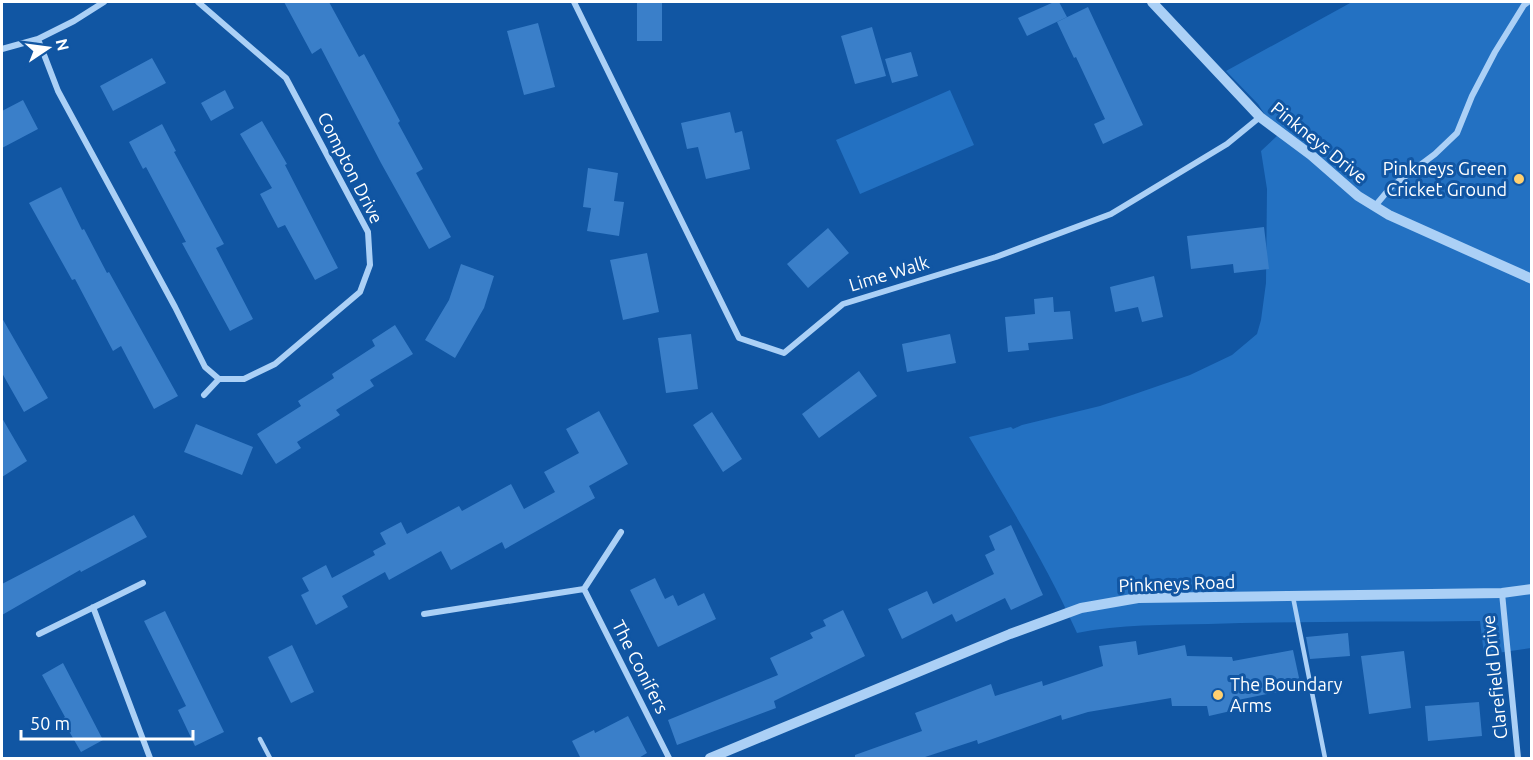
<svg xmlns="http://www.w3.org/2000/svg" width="1533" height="760" font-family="Ubuntu,sans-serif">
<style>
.green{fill:#2371c2}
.building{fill:#3a7fc9}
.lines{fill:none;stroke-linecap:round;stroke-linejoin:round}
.service{stroke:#abd0f6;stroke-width:4.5}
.minor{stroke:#abd0f6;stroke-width:6}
.tertiary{stroke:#abd0f6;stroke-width:10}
.poi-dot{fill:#ffd070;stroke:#1156a3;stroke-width:2}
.labels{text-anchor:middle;stroke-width:6;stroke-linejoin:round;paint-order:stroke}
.street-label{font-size:18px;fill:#fff;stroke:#1156a3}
.poi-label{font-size:18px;fill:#fff;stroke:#1156a3;text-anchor:end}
</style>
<rect width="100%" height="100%" fill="#1156a3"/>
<!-- green -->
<path class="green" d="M1352,2H1531V648L1484,655L1480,621C1390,622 1300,621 1209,624C1165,625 1120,624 1077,633C1047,565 1007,501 969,437L1011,427L1013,429L1022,425L1100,406L1190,375L1232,355L1257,334L1261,320L1266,283L1267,189L1261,151L1278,135L1258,104L1226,71Z
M950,90L974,145L860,194L836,140Z"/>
<!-- building -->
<path class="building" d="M284,2H329L359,57L364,54L400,121L398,123L423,169L416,173L451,237L429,249L381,163L321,48L312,54Z
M637,2H662V41H637Z
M1054,2H1059L1067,17L1027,36L1018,18Z
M1088,7L1143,125L1103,144L1094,124L1105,119L1076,57L1074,58L1057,22Z
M538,23L555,87L524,95L507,31Z
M872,27L886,76L855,84L841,36Z
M911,52L918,76L892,83L885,59Z
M152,58L166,83L113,111L100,86Z
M225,90L234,108L211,121L201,103Z
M23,100L38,129L2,148V111Z
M730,112L735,133L742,131L750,169L706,179L698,147L687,149L681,123Z
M262,121L287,164L285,165L338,268L315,280L285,225L278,228L260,194L272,188L240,134Z
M162,124L176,151L174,152L224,244L216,248L253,319L230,331L182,243L186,242L146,167L143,169L129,142Z
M588,168L618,173L614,201L624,202L619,236L587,231L591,208L583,207Z
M61,187L82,230L84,229L107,273L109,272L178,396L154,409L121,346L113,351L75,279L72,280L29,203Z
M1264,227L1269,269L1234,273L1233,264L1191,269L1187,236Z
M828,228L849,253L808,288L787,264Z
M647,253L659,312L623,320L610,260Z
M461,264L494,276L484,308L455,358L425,340L449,300Z
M1154,276L1163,317L1142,322L1138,307L1115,312L1110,287Z
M1053,297L1054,312L1070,311L1073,339L1028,343L1029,350L1008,352L1005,317L1035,314L1034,299Z
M2,318L48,398L24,412L2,373Z
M395,325L413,354L370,380L374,386L336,410L340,415L297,442L301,448L276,464L257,434L301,406L298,401L334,378L332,374L375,346L372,340Z
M691,334L698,389L666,393L658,338Z
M950,334L956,363L907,372L902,344Z
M859,371L877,396L819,438L802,414Z
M599,411L628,464L589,486L595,498L505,549L502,542L451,570L441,551L389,580L385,572L342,596L348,607L316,625L301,595L309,591L302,578L326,565L332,578L375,555L373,551L386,544L380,533L401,522L407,534L459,506L462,511L511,484L524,509L555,492L544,472L579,453L566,429Z
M712,412L742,459L723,472L693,425Z
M2,418L27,461L2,477Z
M196,424L253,447L242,475L184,452Z
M134,515L147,537L81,572L80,570L2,615V584Z
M1011,525L1043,595L1011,610L1005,598L956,622L952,614L902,639L888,609L927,591L933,604L994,574L985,555L995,550L989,536Z
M655,578L665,599L673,595L678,606L704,593L716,619L658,647L630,590Z
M843,610L865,656L774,701L776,708L677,745L668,720L778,675L770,658L813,638L810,633L826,626L823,620Z
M165,611L224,732L195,746L178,710L186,706L144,621Z
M1348,633L1350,656L1310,659L1306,637Z
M1136,641L1138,655L1185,645L1187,656L1232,657L1233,661L1293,650L1301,687L1233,701L1235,710L1209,716L1207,706H1172L1171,698L1088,712L1062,720L1061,715L978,744L977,740L919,759H855V755L922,731L915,713L991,684L995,696L1042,681L1043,686L1103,666L1099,646Z
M292,645L314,692L291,703L268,657Z
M1404,651L1411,708L1369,714L1361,656Z
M63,663L103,740L81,752L62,719L65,717L42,675Z
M1479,702L1482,736L1428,741L1425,706Z
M628,716L647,753L637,759H581L572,741L594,730L595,733Z"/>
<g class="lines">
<!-- service -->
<path class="service" d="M1293,597L1325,758
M260,739L270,758"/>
<!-- minor -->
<path class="minor" d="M574,2L739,338L784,353L843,304L996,257L1111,214L1227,144L1260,117
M38,39L58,91L175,307L205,367L219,379H244L275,364L360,292L370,265L368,232L286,78L198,2
M2,49L38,39L74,21L104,2
M1375,206L1391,187L1435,154L1457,133L1472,96L1495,52L1524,5L1528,2
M204,395L219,379
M584,589L669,758
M1502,593L1518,758
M93,607L150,758
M424,614L584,589L621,532
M39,634L143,583"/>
<!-- tertiary -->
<path class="tertiary" d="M1152,2L1260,117L1311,155L1358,196L1389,215L1532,279
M710,758L1010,634L1081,608L1138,598L1502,593L1532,589"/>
</g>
<!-- markers -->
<g class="poi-dot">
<circle cx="1519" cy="179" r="6"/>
<circle cx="1218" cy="695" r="6"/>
</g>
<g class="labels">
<!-- street labels -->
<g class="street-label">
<text transform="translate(1319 143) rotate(39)" y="6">Pinkneys Drive</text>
<text transform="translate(350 168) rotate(63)" y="6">Compton Drive</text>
<text transform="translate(889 274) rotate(-17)" y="6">Lime Walk</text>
<text transform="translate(1177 584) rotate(-2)" y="6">Pinkneys Road</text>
<text transform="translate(640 667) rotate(63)" y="6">The Conifers</text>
<text transform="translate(1495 677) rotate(-96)" y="6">Clarefield Drive</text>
</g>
<!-- poi labels -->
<g class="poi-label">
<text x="1507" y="175">Pinkneys Green<tspan x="1507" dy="21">Cricket Ground</tspan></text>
<text x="1230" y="691" text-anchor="start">The Boundary<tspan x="1230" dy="21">Arms</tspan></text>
</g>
</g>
<!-- border -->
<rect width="1533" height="760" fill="none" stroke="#ffffff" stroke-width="6"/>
<!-- north arrow -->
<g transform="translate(48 48) rotate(77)" stroke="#1156a3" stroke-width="4.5" paint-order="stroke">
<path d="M0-4.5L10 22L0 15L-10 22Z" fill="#ffffff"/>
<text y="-9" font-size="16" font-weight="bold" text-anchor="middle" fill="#ffffff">N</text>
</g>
<!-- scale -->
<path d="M21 730v9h172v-9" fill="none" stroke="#ffffff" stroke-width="3"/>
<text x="30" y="730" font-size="18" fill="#ffffff" stroke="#1156a3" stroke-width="4.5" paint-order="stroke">50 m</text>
</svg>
